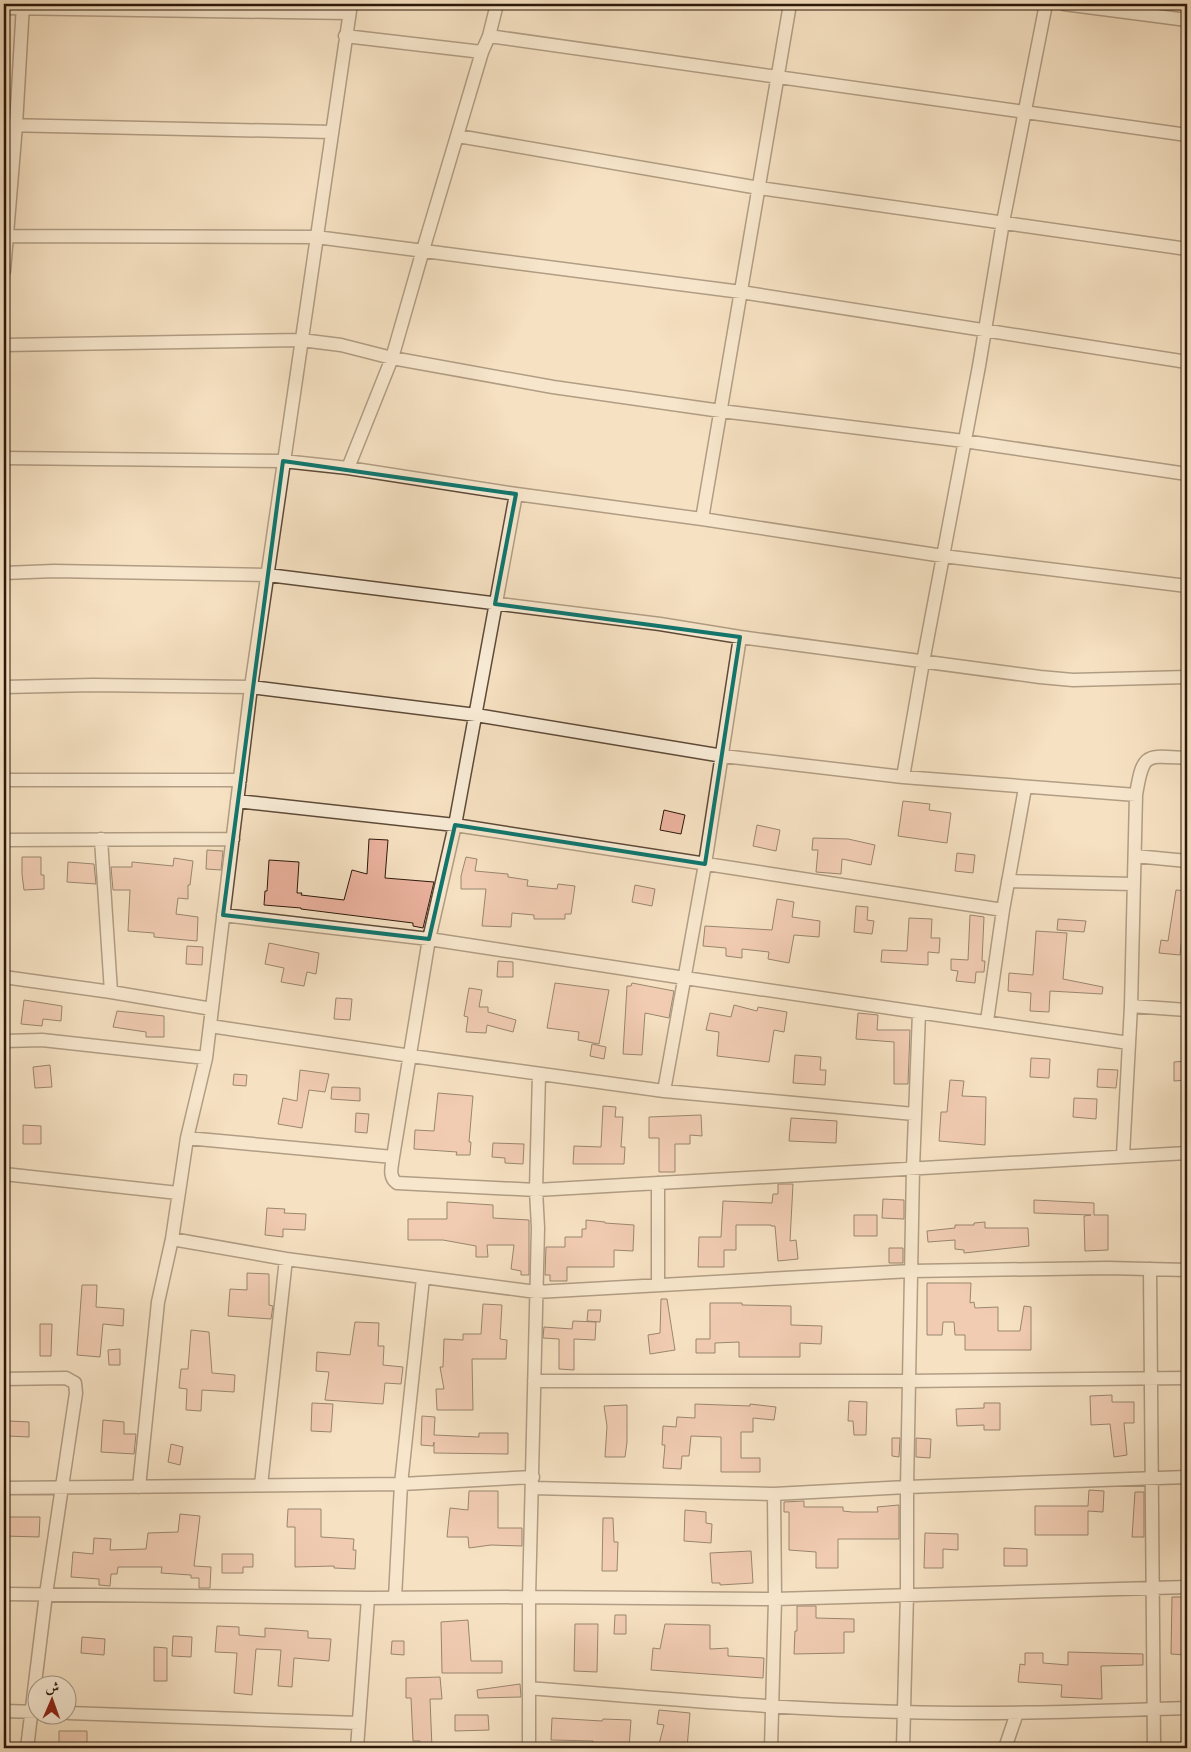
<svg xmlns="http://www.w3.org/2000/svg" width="1191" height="1752" font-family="Cardo,Amiri,serif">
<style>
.building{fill:#ebb29e;stroke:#2b180a}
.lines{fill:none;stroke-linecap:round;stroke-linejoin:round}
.street-casing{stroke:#5e4a38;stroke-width:15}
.street{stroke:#f9ecd7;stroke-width:12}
.marked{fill:none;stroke:#0f766e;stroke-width:4;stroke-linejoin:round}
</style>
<rect width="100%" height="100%" fill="#f6e1c2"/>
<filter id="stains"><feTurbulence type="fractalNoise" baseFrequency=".004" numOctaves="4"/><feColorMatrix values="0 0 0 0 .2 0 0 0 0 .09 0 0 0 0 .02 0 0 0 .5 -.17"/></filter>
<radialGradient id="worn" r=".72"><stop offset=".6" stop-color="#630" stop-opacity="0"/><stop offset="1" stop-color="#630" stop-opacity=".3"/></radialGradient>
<!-- building -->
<path class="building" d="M903,801L930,804L929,810L951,813L947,843L898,836Z
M664,810L685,815L681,834L660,830Z
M757,825L780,830L776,851L753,846Z
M813,838L848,839L875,845L871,865L842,859L841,874L816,872L818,850H812Z
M369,839L388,840L385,878L434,882L423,928L413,926V923L301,909V908L264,905L265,891H267L269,860L299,862L297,893H302L301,895L344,900L352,870L367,874Z
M207,850L223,851L221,870L206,869Z
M957,853L975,855L973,873L955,871Z
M22,857H41V875H44V889L24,890L22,874Z
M466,857L477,859L475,871L508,874V877L528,880L527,886L557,889L558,884L575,886L571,914H565V919H534V915L512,913L511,927L482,926L486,889H461V876Z
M174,858L193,861L190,885H188V899L178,898L176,914L198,917L197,941L154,937V933L128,931L130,890H113L111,867H132V862L173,866Z
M68,862L94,864L96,884L67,882Z
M635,885L655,889L652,906L632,902Z
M1176,890L1187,891V926L1183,925L1180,955L1159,953L1161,940L1168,941Z
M777,899L794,902L792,917L820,921L819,937L794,935L789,963L768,959L769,952L742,949V958L726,956V948L703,946L705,926L772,930Z
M856,906L868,907L867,920L874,921L872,934L854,932Z
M970,915L984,917L982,961H985L984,972H976L975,983L956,981L958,971L951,970V959L968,960Z
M909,918L932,919L931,938H940L939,953L928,952V965L881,962L882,950L907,951Z
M1058,919L1086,921L1084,932L1057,930Z
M1036,931L1067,933L1063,979L1103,987L1102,994L1050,991L1049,1012L1030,1011L1031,993L1008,991L1009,973L1033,975Z
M269,943L319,953L316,974L307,972L304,986L281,982L284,968L265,964Z
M187,946L203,947L202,965L186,964Z
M498,961L513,962V977H497Z
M555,983L609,990L599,1044L578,1040L579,1032L547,1028Z
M632,983L674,991L669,1018L645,1013L642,1055L623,1054L627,986H631Z
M469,988L482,990L479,1007H488V1012L516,1020L513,1032L487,1025L486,1033L466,1032L468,1017L464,1016Z
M336,998L352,999L350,1020L334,1019Z
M24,1000L62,1006L61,1021L43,1019L42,1026L21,1024Z
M734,1005L757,1011L758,1007L787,1012L784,1032L774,1030L769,1062L717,1056L719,1032L706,1030L710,1013L731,1017Z
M117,1011L164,1016V1037H146V1032L113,1027Z
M858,1013L878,1015L877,1030H910L908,1084H894V1042L856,1039Z
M592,1044L606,1047L604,1059L590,1056Z
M795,1055L821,1057L820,1070H826L825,1085L793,1083Z
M1031,1058L1050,1059L1049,1078L1030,1077Z
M1187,1061V1080L1174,1081V1062Z
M50,1065L52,1087L35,1088L33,1067Z
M1098,1069L1118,1070L1116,1088L1097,1087Z
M300,1070L329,1074L325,1092L309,1090L302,1128L278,1124L283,1098L297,1101Z
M234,1074L247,1075L246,1086L233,1085Z
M950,1080L964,1081L962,1096L986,1097L985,1145L939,1141L941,1112H947Z
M332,1087L360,1088V1101L331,1099Z
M438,1093L473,1096L469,1142H471L470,1155H456L457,1152L414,1149L415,1130L434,1131Z
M1074,1098L1097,1099L1096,1119L1073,1117Z
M603,1106L616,1107L615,1117H623L621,1147H625L624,1164H573L574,1146L601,1147Z
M356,1113L369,1114L367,1133L355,1132Z
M701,1115L702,1136L690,1135V1144H675V1172H659V1138H649V1117Z
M791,1118L837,1121L836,1143L789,1141Z
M23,1125L41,1126V1144H23Z
M493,1143L524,1144L523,1164L505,1163V1158L492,1157Z
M778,1184H793L790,1241L796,1240L798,1259L778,1261L775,1226H771V1225H736V1250H724V1267H698L699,1237H721L723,1201L772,1203L773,1194H778Z
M883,1199L904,1200V1219L882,1218Z
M1034,1200L1094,1203V1215H1108V1250L1085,1251L1084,1216L1091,1215L1034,1213Z
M447,1202L493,1205V1218L529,1220V1275H521V1271L511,1269L514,1245H487L488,1257H476V1246L443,1240H408V1219H447Z
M267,1208L285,1209L284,1213L306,1214L305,1230L283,1229V1237L265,1235Z
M854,1215H877V1236H854Z
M586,1220L605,1222V1223L634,1225L633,1251L614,1250V1267H567V1281H550V1275H545L546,1247H565V1237H582V1229H586Z
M985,1222V1228H1028L1029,1246L964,1253V1250L955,1249V1240L928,1242L927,1231L955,1228V1225H974V1223Z
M889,1248H903V1263H889Z
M247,1273L269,1274V1305L273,1306L271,1319L228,1316L230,1289L247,1290Z
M927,1283H971L970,1303L974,1302L975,1308L998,1307V1331H1020L1024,1306L1031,1307V1350H965V1335H955L954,1322H943L942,1335H927Z
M82,1285H97L96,1307L124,1309L123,1326L103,1324L100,1357L77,1355Z
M661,1299H667L675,1350L650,1354L648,1335L660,1333Z
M710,1303H742V1305L791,1306V1325L822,1326L821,1344L800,1343V1357H739V1342L715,1343V1353H696V1339H710Z
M483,1304L502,1305L500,1339L507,1340L506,1359H472L473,1410H437L436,1389H444L440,1367H443L444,1339L463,1340V1334H481Z
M588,1310H601L600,1322L587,1321Z
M573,1321L596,1322L595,1340L574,1339V1370L559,1369V1339L543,1338L544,1327L572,1329Z
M355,1322L379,1323L378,1346H384L383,1365L403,1367L401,1384L385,1383L383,1404L325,1400L329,1372L316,1371L317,1352L350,1355Z
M40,1324H52L51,1356H40Z
M191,1330L209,1332L212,1373L235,1375L234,1392L202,1390L201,1411L186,1410L187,1389L179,1388L181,1369H188Z
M120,1349V1365H109L108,1350Z
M1112,1395V1402H1134V1423H1124L1127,1455L1114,1457L1110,1424L1091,1425L1090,1396Z
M849,1401L867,1402L866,1435H854L853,1421H848Z
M312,1403L333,1404L331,1432L311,1431Z
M984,1403H1000V1430H984V1425L957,1426L956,1409L984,1408Z
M695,1404L750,1406V1404L776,1407L774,1420L753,1418V1432H741V1458H760V1472H721V1437L691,1436L689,1456H682L681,1469L663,1468L665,1445H662L663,1426L676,1427L677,1417L695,1418Z
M627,1405V1442L625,1457H605L607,1426L604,1406Z
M422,1416L435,1417L434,1435L479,1437V1433H508V1454L434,1453V1442L433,1446L421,1445Z
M103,1420L124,1422V1434H136L134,1454L101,1452Z
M9,1421L29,1422V1437L8,1436Z
M892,1438H900L899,1457L892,1456Z
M916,1438L931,1439L930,1458L916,1457Z
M171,1444L183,1447L180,1465L168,1462Z
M1089,1490L1104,1491L1103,1512L1088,1511V1535H1035V1506H1088Z
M469,1491H498V1528H522V1546L491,1545L469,1548L468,1537H447L450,1508L468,1510Z
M1135,1492H1144V1537H1132Z
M804,1501V1507H843V1511L852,1512H878L877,1507L899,1505V1539H838V1568H816V1552L789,1550V1512H784V1502Z
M288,1509H321V1537L354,1539L353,1550H356L355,1569L334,1568V1566L295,1567V1527H287Z
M685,1510L706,1512V1523L712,1524L711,1543L684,1541Z
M180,1514L200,1516L194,1566L211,1567L210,1588H199V1578H191V1575L161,1573L162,1567H118L117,1574H111L110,1586L99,1585V1579L71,1577L73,1552L93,1554L94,1538L111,1539L110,1550L146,1549L148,1533L178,1532Z
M4,1517H40L39,1537L4,1536Z
M603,1518H613L614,1542H618L617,1571H602Z
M925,1533L958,1534V1550L943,1549V1568H924Z
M1004,1548L1027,1549V1566H1004Z
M751,1551L753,1583L720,1585V1583H712L710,1553Z
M222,1554H253V1567H243V1573H222Z
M1172,1597H1187V1655L1171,1654Z
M797,1606H816V1618L854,1619V1632H844V1653L794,1654L795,1631H797Z
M615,1615H626V1634H614Z
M468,1620L471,1661H502V1673H442L441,1622Z
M575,1624H598L597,1672L574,1671Z
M665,1624L710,1625V1649L728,1648V1656L764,1658L763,1678L651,1670L653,1648L660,1649Z
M217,1626L239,1627V1635L265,1637V1628L308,1631V1638L331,1639L329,1661L294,1658L292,1687L278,1686L281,1650L256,1649L252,1695L234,1693L237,1653L215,1652Z
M173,1636L192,1637L191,1657L172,1656Z
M82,1637L105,1639L104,1655L81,1653Z
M392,1641H404V1655L391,1654Z
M154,1647L167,1648V1681H154Z
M1068,1652L1143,1654V1665L1101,1666L1102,1699L1061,1697L1062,1685L1018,1682L1020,1664L1025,1665V1653H1043V1663L1068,1665Z
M440,1677L442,1699H430L432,1748H421L420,1741H413L411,1698H406V1678Z
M520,1684L521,1697L478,1698L477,1690Z
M659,1710L690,1713L687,1748H666V1745L659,1744L664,1725L657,1724Z
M455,1715H488L489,1730L455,1731Z
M552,1718L602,1721L603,1719L631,1720L629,1748H593V1741L551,1740Z
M59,1731H87V1748H59Z"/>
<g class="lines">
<!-- street casing -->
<g class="street-casing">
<path id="street" d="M1064,4L1187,20
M4,8L349,13
M345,36L482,52
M489,36L1187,135
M4,125L332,132
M458,136L759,188L1187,249
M4,236L316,237L741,292L1187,362
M4,271L16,125L23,4
M4,345L301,340L341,345L392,358L553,387L721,411L964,441L1187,474
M4,458L283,461L348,468L516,494L702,519L943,556L1187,586
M348,468L392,358L423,250L482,52L489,36L497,4
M516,494L455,825L429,939L393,1157C392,1166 388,1177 397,1183L536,1190L1187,1153
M702,519L790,4
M4,573L54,571L268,575L660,624L740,637L1040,677L1073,680L1187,677
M4,687L93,685L251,687L476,715L723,756L903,777L1136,795
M903,777L923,662L979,366L1003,222L1046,4
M4,780H240
M237,801L455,825L1003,910
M101,839L111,992
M4,840L233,839
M1135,856L1187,861
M1008,881L1133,884
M223,915L429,939L685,978L1129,1043
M4,977L111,992L212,1009
M1131,1006L1187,1010
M987,1021L1003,910L1025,788
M210,1026L411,1056L664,1091L914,1114
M4,1041L42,1040L206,1058
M664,1091L705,864L740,637
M187,1138L393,1157
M1123,1155L1131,1006L1136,795C1143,751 1146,756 1187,758
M4,1174L178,1193
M172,1239L286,1259L536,1292L911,1271L1108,1268L1187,1270
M1150,1269L1154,1748
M658,1285V1183
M4,1379L66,1378L75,1383L76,1393L46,1594L27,1748
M534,1381H909L1187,1378
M261,1485L286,1259
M139,1487L158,1302L172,1239L187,1138L206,1058L251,687L351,4
M4,1488L401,1484L533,1477
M533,1488L774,1494L907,1487L1187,1477
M4,1594L368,1598L529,1597L775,1599L1187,1587
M395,1598L401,1484L423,1278
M529,1688C654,1698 778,1709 903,1712C998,1715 1093,1711 1187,1708
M4,1711L38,1712
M68,1713L359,1723
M357,1748L368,1598
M529,1748V1597L538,1228L536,1190L539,1074
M771,1748L775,1599L774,1494
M903,1748L907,1594V1487L913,1168L919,1013
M1005,1748L1017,1713"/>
</g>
<!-- street -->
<use href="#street" class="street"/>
</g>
<!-- marked area -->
<path d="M0 0H1191V1752H0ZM283,461L516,494L495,604L740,637L705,864L455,825L429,939L223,915Z" fill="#f6e1c2" fill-opacity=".55" fill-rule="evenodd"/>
<path class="marked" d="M283,461L516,494L495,604L740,637L705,864L455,825L429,939L223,915Z"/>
<!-- margin -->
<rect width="1191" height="1752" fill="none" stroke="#f6e1c2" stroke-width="20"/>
<rect x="5" y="5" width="1181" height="1742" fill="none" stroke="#2b180a" stroke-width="2.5"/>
<rect x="10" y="10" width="1171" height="1732" fill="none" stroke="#2b180a"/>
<!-- north arrow -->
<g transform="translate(52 1700) rotate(2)"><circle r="24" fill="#f9ecd7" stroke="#a79785"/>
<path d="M0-4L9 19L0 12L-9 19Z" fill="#8f2418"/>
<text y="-8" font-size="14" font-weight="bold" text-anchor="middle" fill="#2b180a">ش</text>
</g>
<rect width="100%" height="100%" filter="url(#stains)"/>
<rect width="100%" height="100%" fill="url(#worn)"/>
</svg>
